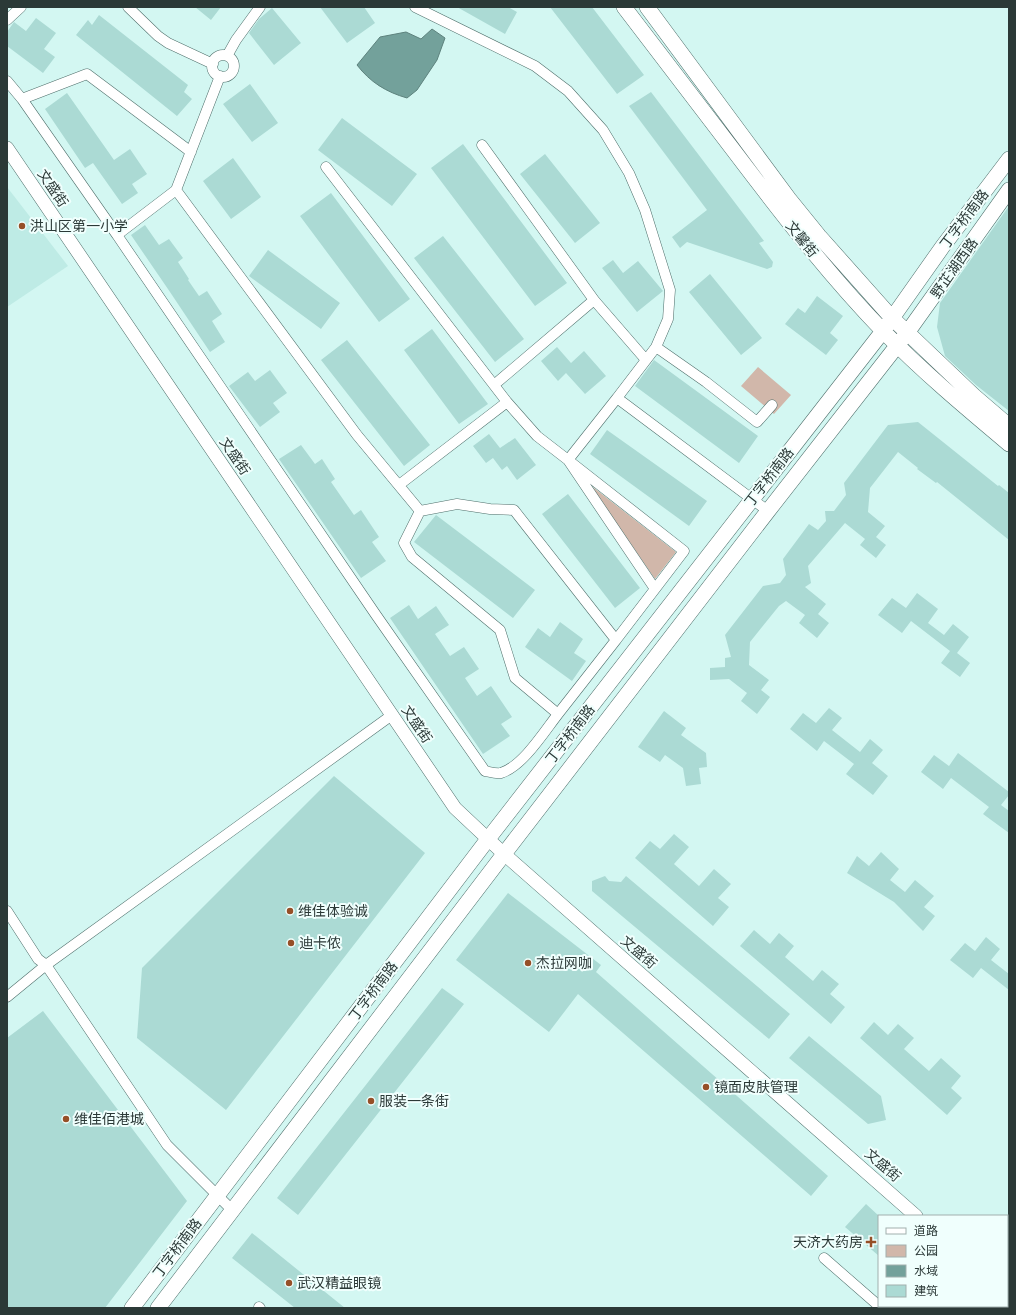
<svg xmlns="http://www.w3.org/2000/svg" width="1016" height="1315" font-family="'PT Sans Narrow','Noto Sans SC',sans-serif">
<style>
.built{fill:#beebe5}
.green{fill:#d1b7aa}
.water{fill:#73a19b;stroke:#5d827d}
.building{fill:#abdad4}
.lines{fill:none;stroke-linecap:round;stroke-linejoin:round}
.minor-casing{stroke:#4f6f6b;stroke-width:11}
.tertiary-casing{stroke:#4f6f6b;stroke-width:14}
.secondary-casing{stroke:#4f6f6b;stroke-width:16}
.minor{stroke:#fff;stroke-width:10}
.tertiary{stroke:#fff;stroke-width:13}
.secondary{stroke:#fff;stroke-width:15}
.poi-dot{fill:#964f27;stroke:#f0fffd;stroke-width:1.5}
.labels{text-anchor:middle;stroke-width:4;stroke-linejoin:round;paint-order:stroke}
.street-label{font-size:14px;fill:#2b3937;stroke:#f0fffd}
.poi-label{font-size:14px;fill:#2b3937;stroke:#f0fffd;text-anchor:start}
</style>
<rect width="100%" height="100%" fill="#d3f7f2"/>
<!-- built -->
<path class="built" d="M7,187L68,266L7,307Z"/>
<!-- green -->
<path class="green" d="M758,367L791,395L774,414L741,386Z
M589,484L676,552L655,579Z"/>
<!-- water -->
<path class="water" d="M432,29L445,38L437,60L417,90L407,98C386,92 370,82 357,65L380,37L406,32L421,39Z"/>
<!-- building -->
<path class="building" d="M195,7H221L211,20Z
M320,7H364L375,23L347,43Z
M457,7H508L517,12L505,34Z
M550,7H592L644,75L617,94Z
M272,8L301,43L274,65L249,33L259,19Z
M99,15L188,85L184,92L192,99L177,116L76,35L88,20L92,25Z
M36,18L56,33L44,49L55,57L43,73L7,46V32L14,22L26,31Z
M250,84L278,123L252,142L223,104Z
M651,92L764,241L759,243L773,262L772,267L767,269L687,242L680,248L672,237L707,210L629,106Z
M67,93L114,160L130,149L147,174L132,184L138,193L122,204L93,163L85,168L45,109Z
M342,118L417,174L392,206L318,150Z
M463,144L567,283L535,306L431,168Z
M545,154L600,223L575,243L520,174Z
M233,158L261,197L231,219L203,181Z
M331,193L410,299L379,322L300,216Z
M1009,206V411L976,385L945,356L937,327L940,303Z
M145,225L159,245L169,239L183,258L178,262L189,279L188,280L199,296L207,291L222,314L212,321L225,342L210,352L170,292L131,235Z
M443,236L524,339L495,362L414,258Z
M268,250L340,303L321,329L249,276Z
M613,260L623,273L638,261L663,291L637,312L602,268Z
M710,274L762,338L741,355L689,292Z
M817,296L843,316L830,333L838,340L826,355L785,324L798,308L805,313Z
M432,329L488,404L459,424L404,350Z
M347,340L430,445L404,466L321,360Z
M557,347L571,363L584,351L606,376L585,394L566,373L558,381L541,361Z
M654,360L758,436L739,463L635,386Z
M270,370L287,393L273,403L280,412L260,427L229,386L248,372L255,381Z
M918,422L998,486L999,485L1009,493V540L937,482L936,483L917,469L918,468L898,452L870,488L868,512L885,526L876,537L886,545L876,558L860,545L865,539L845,523L808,566L811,583L805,587L826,604L818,614L829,623L817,638L799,623L805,615L786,601L779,606L750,642L749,665L769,680L761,690L770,697L757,714L741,701L747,693L729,679L710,680V668L725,667V658L731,657L725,635L763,586L780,583L786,575L783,559L809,524L818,530L826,521L825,511H834L846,495L844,483L888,425Z
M607,430L707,501L689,526L590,454Z
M489,434L500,448L515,438L536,465L517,480L507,466L502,470L493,458L486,463L473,446Z
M301,445L315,464L322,459L335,479L331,482L354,515L361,510L379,537L372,542L386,561L361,578L279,459Z
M568,494L640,588L615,608L542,514Z
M436,515L535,590L513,618L414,542Z
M917,593L938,609L928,623L944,635L953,624L969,637L957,653L970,663L960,677L941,663L950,651L911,621L902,633L878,615L892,598L906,608Z
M409,605L418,619L436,606L449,625L435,634L450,656L464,647L479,669L465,678L477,696L491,686L512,717L501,724L510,736L483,754L390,618Z
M560,622L583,639L574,653L586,661L572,681L525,647L538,628L550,637Z
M829,708L842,718L832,730L860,752L870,739L883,750L872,763L888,776L873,795L846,774L854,764L824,741L817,751L790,729L803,713L816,723Z
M664,711L686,728L681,735L706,753L707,767L699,768L701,784L686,786L683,768L665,755L660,762L638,747Z
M958,753L1009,792V795L1001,805L1009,811V833L983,814L989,807L951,778L943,789L921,772L934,755L949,766Z
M334,776L425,853L226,1110L137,1038L142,968Z
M674,834L689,847L674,864L699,886L714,869L731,884L718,898L729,907L713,926L635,858L650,841L660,849Z
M881,852L899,869L890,880L905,892L915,880L934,896L924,907L935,916L923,931L894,902L847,873L857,856L869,866Z
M605,876L609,881L621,882L626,876L790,1014L769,1039L592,891V881Z
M508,893L601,965L596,972L828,1176L811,1196L578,994L549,1032L456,960Z
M754,930L770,944L779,933L794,946L785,957L813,981L822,970L839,984L830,994L845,1007L831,1024L740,946Z
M986,937L1000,949L991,960L1009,974V990L981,968L973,978L950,960L965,943L975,951Z
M442,988L464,1004L298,1215L277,1198Z
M43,1011L187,1201L105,1308H7V1038Z
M874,1022L888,1035L898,1024L914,1038L904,1049L929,1071L941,1058L961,1076L951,1088L962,1098L947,1115L860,1038Z
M809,1036L881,1096L886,1120L868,1124L789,1058Z
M866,1204L879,1216V1256L845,1227Z
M252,1233L345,1308H295L232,1258Z"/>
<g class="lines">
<!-- minor casing -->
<g class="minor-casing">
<path id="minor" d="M128,7L158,36L168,43L213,64
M415,7L535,66L568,91L603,130L629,173L645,210L670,290L668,319L656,347
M7,20L21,7
M212 66a11 11 0 1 1 22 0a11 11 0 1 1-22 0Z
M227,56L236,40L260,7
M7,81L22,99L87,74L191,152
M22,99L117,235
M482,145L594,300
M326,167L507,402L537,436L568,460L655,589L684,551L568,460L617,398L768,511
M176,190L220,76
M494,385L594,300L646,360
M617,398L656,347L706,382L757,422L772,405
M399,485L507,402
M420,511L457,504L490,509L514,510L616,640L655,589
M558,714C544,732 523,766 501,773C496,774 490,772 485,771L376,615L117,235L176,190L357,435L420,511L404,543L412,557L500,630L515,678L558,714L616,640
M7,911L38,959L46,965L167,1145L232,1210
M7,997L46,965L392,715
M824,1258L879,1306
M259,1307L260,1308"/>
</g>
<!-- tertiary casing -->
<g class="tertiary-casing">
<path id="tertiary" d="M7,148L455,808L504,854L916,1216
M1007,1296L1009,1298"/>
</g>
<!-- secondary casing -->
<g class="secondary-casing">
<path id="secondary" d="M624,7C661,55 697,103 734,151C781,213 829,275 883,331C922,371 966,408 1009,444
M647,7L789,199L819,236L892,318L974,396L1009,426
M132,1308L488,839L883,331L943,246L1009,159
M158,1308L504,854L768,511L907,333L1009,190"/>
</g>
<!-- minor -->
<use href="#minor" class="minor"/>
<!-- tertiary -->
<use href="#tertiary" class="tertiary"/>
<!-- secondary -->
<use href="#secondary" class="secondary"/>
</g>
<!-- markers -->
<g class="poi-dot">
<circle cx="22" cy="226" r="4"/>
<circle cx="290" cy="911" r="4"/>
<circle cx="291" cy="943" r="4"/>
<circle cx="528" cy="963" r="4"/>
<circle cx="706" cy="1087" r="4"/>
<circle cx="371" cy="1101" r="4"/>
<circle cx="66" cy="1119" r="4"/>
<path d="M869 1236h4v4h4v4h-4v4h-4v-4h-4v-4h4z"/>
<circle cx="289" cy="1283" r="4"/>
</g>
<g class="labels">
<!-- street labels -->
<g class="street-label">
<text transform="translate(53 188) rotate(56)" y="5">文盛街</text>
<text transform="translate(964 219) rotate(-53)" y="5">丁字桥南路</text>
<text transform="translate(802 239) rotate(51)" y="5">文馨街</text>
<text transform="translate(954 268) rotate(-55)" y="5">野芷湖西路</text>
<text transform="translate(235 456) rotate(56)" y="5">文盛街</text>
<text transform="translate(769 477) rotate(-52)" y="5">丁字桥南路</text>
<text transform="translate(417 724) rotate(56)" y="5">文盛街</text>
<text transform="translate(570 734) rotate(-52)" y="5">丁字桥南路</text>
<text transform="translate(639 952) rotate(41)" y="5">文盛街</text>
<text transform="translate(373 991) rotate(-53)" y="5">丁字桥南路</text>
<text transform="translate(883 1165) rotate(41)" y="5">文盛街</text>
<text transform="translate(177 1248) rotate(-53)" y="5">丁字桥南路</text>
</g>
<!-- poi labels -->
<g class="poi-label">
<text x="30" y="231">洪山区第一小学</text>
<text x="298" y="916">维佳体验诚</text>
<text x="299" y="948">迪卡侬</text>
<text x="536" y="968">杰拉网咖</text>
<text x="714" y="1092">镜面皮肤管理</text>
<text x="379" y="1106">服装一条街</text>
<text x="74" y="1124">维佳佰港城</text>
<text x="863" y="1247" text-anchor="end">天济大药房</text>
<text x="297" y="1288">武汉精益眼镜</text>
</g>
</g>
<!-- border -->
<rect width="1016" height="1315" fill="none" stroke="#2b3937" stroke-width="16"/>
<!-- legend -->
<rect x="878" y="1215" width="130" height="92" fill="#f0fffd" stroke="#a1b0ae"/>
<rect x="886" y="1228" width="20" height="6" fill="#ffffff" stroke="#a1b0ae"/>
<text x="914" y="1235" font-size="12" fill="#2b3937">道路</text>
<rect x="886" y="1245" width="20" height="12" fill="#d1b7aa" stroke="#a1b0ae"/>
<text x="914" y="1255" font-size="12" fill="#2b3937">公园</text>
<rect x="886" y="1265" width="20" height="12" fill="#73a19b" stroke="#a1b0ae"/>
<text x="914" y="1275" font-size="12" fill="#2b3937">水域</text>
<rect x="886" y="1285" width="20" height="12" fill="#abdad4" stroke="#a1b0ae"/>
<text x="914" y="1295" font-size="12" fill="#2b3937">建筑</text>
</svg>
